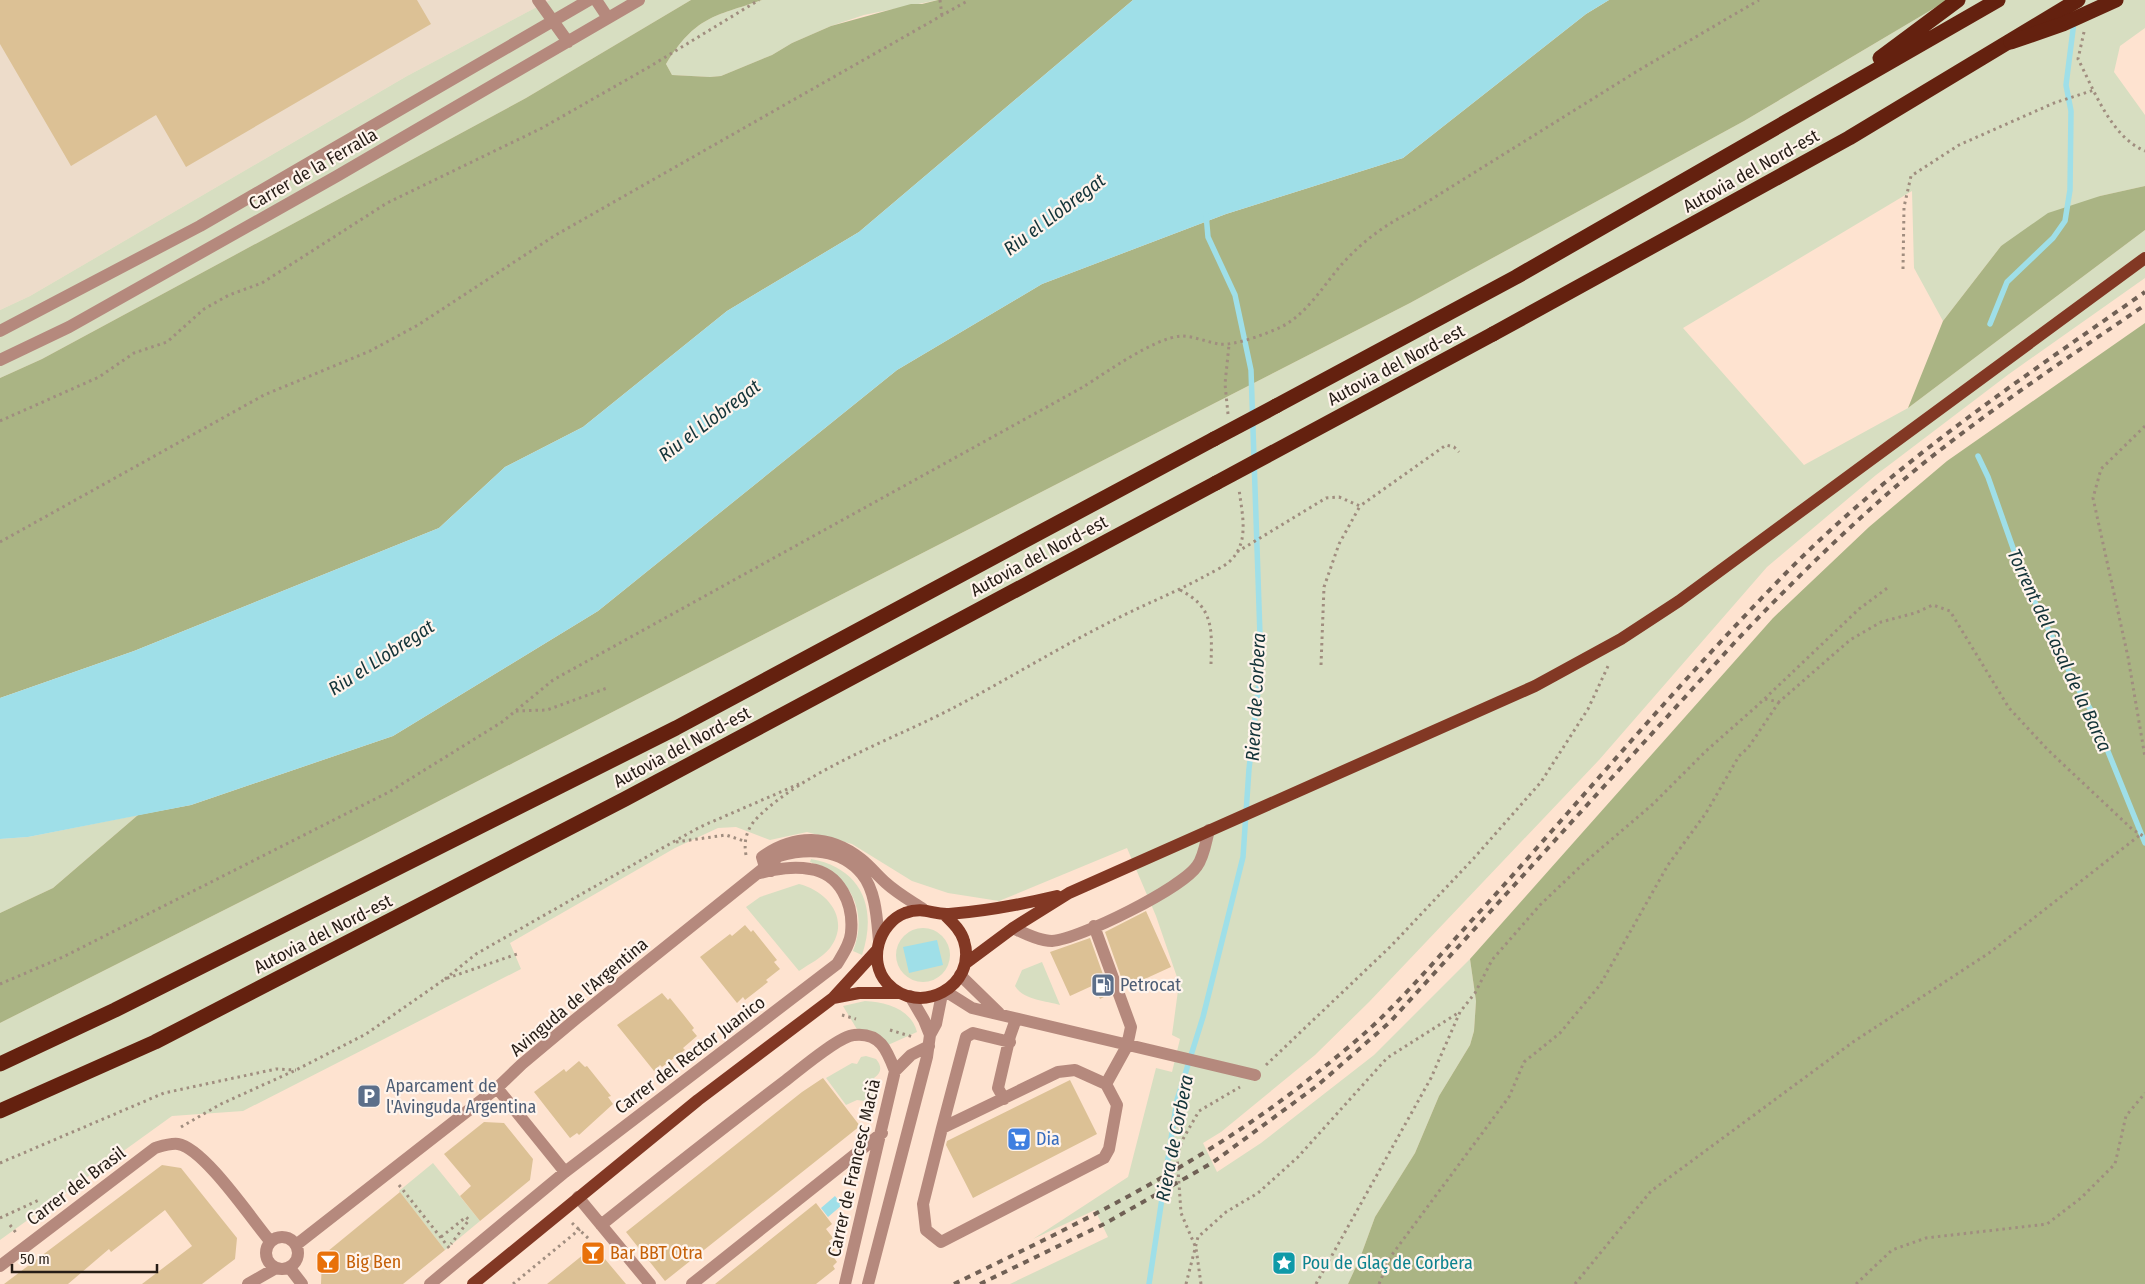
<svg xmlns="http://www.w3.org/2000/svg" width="2145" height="1284" font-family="'Fira Sans Condensed',sans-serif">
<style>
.industrial{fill:#eddcca}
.green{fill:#d7dec1}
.forest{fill:#aab484}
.water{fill:#9fdfe8}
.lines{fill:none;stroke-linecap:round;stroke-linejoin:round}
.stream{stroke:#9fdfe8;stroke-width:5.5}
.building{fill:#dcc195}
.path{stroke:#a08d7f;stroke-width:3;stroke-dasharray:2.5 4;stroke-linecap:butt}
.minor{stroke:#b5897d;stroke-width:12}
.major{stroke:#823824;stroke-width:12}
.highway{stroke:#64210f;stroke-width:15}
.rail{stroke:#706055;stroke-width:4;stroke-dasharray:6 6;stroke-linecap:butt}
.highway-bridge{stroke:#64210f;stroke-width:15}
.labels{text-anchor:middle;stroke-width:4.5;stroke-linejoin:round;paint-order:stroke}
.street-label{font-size:18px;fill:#261d16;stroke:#fff4ec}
.service-label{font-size:18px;fill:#4e5e75;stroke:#fff4ec;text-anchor:start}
.shop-label{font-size:18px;fill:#366cbe;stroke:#fff4ec;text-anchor:start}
.food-label{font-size:18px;fill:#c56008;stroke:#fff4ec;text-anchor:start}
.culture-label{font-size:18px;fill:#0d838f;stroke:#fff4ec;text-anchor:start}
.water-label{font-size:19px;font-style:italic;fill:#143439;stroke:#fff4ec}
</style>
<rect width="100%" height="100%" fill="#fee3d0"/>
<!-- industrial -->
<path class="industrial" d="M0,0H550L407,76L30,296L0,310Z"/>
<!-- green -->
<path class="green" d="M550,0H691L526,98L42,359L0,378V310L30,296L407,76Z
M762,0H938L864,15L831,26L792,43L772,55L721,76L710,77L672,75L666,64C696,16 713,17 762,0Z
M1948,0H2145V28L2120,46L2114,72L2145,115V186L2100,196L2001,246L1943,321L1914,268L1912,191L1683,328L1804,465L1908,408L2145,230V278L2009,374L1876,475L1767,567L1599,760L1369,1002L1315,1055L1221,1132L1203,1143L1217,1172L1261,1143L1374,1055L1470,959L1476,1001L1474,1031L1470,1045L1439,1096L1415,1153L1375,1217L1360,1258L1348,1284H1010L1108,1237L1095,1210L1033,1239L1128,1177L1156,1068L1172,1072L1180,1039L1172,1035L1179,983L1156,916L1127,848L999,901L948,893L912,881L852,844L807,832L770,840L736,827L718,828L675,848L510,943L521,969L243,1111L172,1116L0,1240V1023L363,840L1410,303L1744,121Z
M138,815L53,888L0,913V839L28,837Z
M811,859C861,868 878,907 862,955L853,951C869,912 850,874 810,862Z
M799,884C828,891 851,920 830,948C822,958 809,964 799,971L746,907L760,897Z
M896 955a27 27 0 1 1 54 0a27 27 0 1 1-54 0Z
M1042,962L1060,1005C1046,1001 1023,1000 1015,986L1022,970Z
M865,1001C886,1002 911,1009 917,1032L888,1045L858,1031L843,1006Z
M866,1056L876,1059C882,1066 882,1073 874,1078L877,1083L871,1102L857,1100L846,1105L826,1078L852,1063L857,1064L861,1057Z
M433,1163L480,1221L445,1250L399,1191Z"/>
<!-- forest -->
<path class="forest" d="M691,0H762C713,17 696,16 666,64L672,75L710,77L721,76L772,55L792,43L831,26L911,4H922L938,0H1133L859,232L727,311L583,427L505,467L439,528L134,651L0,698V378L42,359L526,98Z
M1609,0H1948L1744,121L1410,303L363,840L0,1023V913L53,888L138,815L191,805L393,736L598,611L897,370L1042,284L1226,214L1403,158L1586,14Z
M2145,186V230L1908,408L1943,321L2001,246L2048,213L2100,196Z
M2145,323V1284H1348L1360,1258L1375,1217L1415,1153L1439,1096L1470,1045L1474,1031L1476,1001L1470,959L1773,618L1869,527L1947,461Z"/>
<!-- water -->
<path class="water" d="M1133,0H1609L1586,14L1403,158L1226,214L1042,284L897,370L598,611L393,736L191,805L28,837L0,839V698L134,651L439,528L505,467L583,427L727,311L859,232Z
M937,940L943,965L909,973L903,947Z
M835,1196L842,1205L828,1217L821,1208Z"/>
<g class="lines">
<!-- stream -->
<path class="stream" d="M1990,324L2007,282L2053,238L2065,221L2070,190L2071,111L2066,85L2074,22
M1978,456L1988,477L2025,582L2076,685L2092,712L2145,843
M1149,1284L1177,1100L1203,1017L1243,857L1249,769L1261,665L1251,370L1235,295L1208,237L1206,214"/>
</g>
<!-- building -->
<path class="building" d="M0,0H417L431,24L186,167L156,115L71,166L0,44Z
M1146,911L1171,967L1125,988L1105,932Z
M745,925L751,932L753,930L777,960L774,962L780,969L766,980L768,982L745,1000L743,997L737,1003L700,957L730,934L732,936Z
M1090,938L1110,994L1100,999L1094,985L1070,996L1050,952Z
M662,993L668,1000L670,998L683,1014L694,1028L692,1030L697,1036L683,1048L685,1050L662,1067L660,1065L654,1071L617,1025Z
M579,1061L585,1067L587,1066L611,1096L608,1097L613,1104L579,1135L577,1133L570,1138L534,1092L564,1069L566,1072Z
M823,1078L860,1126L665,1281L626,1232L802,1092Z
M1070,1080L1097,1134L973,1198L946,1145L947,1141Z
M484,1122L504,1123L533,1159L530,1180L480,1221L460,1196L471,1186L444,1154Z
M162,1165L181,1168L237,1238L235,1259L202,1284H142L192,1246L165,1210L111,1252L109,1249L68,1284H4Z
M400,1192L445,1250L403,1284H321L322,1256Z
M816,1203L832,1224L826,1229L833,1238L829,1241L835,1250L831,1253L837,1262L833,1266L835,1269L816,1284H715Z
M594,1246L626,1284H547Z"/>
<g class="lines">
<!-- path -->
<path class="path" d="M940,0L942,16
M2084,32L2078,59C2094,90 2111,137 2145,151
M1903,269L1904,207L1911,176L1959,145L2054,103L2094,90
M1228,414L1225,384L1229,345
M0,421L99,377L134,353L167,342L204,309L229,295L262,283L387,203L542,128L649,67L759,0
M2145,426L2101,469L2093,498L2128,657L2145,757
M0,542L264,395L370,351L418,325L554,236L969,0
M1237,552L1326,498L1339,497L1360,506L1446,445L1454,447L1459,452
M1180,590C1214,607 1212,630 1211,664
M1321,665L1324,587L1339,544L1360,506
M1765,699L1779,702L1850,640L1881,622L1915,613L1933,605L1950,611L2009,708L2048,750L2133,830L2145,837
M516,711L547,710L607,688
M676,842L726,835L744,841
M746,855C743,839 748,826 760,815C810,768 894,739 955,707C1010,678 1063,645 1118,618C1148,603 1178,591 1207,575C1214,571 1224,567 1230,561C1250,542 1242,514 1239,489
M445,979L476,954L673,842L700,827L799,784
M0,984L63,957L389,792L502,722L553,680L1083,387C1107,372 1154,338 1181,336C1193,336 1207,342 1219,344C1234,346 1266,334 1281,327C1307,314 1323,286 1342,264C1362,242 1384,225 1411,212L1639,70L1759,0
M842,1015L856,1019
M890,1030L913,1037
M1266,1065L1391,946L1474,858L1541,782L1588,709L1609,664
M181,1127L221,1104L296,1070L366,1034L445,979L520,953
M0,1163L164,1093L276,1069L296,1070
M399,1185L450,1249
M0,1218L41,1199
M572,1223L589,1239
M10,1225L17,1234
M441,1237L466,1217L469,1220L451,1244
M513,1284L580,1229
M1186,1284L1198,1237L1226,1212L1258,1193L1298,1157L1387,1058L1458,1013
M1201,1284L1196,1248L1181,1213L1177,1155L1183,1139L1199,1111L1240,1087
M1316,1284L1431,1078L1460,1012L1475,993L1492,960L1540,905L1584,863L1653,804L1706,751L1758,705L1859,609L1890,586
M1379,1284L1391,1256L1509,1097L1524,1062L1560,1033L1600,985L1668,865L1706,813L1739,756L1748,748L1779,702
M1575,1284L1651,1191L1853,1042L1989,953L2140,835
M1856,1284L1892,1250L1926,1238L2047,1224L2081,1198L2115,1164L2126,1116L2145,1093"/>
<!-- minor -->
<path class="minor" d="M538,0L568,42
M596,0L608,18
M0,331L200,226L589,0
M0,360L69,327L337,176L639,0
M771,871L765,867L762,857C794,834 829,834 861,859C870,866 877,875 886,883C897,893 911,901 923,909
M1094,926L1131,1027L1127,1046L1106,1084
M1013,928C1024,933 1039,941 1052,941C1080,939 1182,888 1197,866C1204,857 1206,841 1209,830
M960,975L999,1013
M945,991L972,1008L1255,1075
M910,996L924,1020L930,1035
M1075,1070L1106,1084L1117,1105L1109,1149L1104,1158L941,1242L926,1230L923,1204L942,1128L1058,1072Z
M497,1088L565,1172
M1004,1099L998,1088L1010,1036L1016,1019
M942,1128L966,1037L973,1033L1010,1042
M578,1197L650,1284
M601,1225C662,1176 723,1128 785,1081C798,1071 839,1036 854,1035C880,1032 887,1050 895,1071
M266 1253a16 16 0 1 1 32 0a16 16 0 1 1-32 0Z
M296,1245L497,1088L522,1064L577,1018L779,856C807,848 841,848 862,874C876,891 877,920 879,941
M0,1266L155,1148C162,1146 171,1143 178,1144C204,1148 252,1220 270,1241
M289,1267L302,1284
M248,1284L276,1268
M430,1284L565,1172L837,964C843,954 850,944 851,933C854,904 840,873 810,869C793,866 777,869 760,873
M692,1284L882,1133
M845,1284L895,1071L911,1055L929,1046
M868,1284L927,1057L930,1035L936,1024L942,994"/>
<!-- major -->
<path class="major" d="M944,914C952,922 961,930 964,941C978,986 919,1018 887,983C867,961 879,923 905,913C925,906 932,915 949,914C988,911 1019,905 1057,896
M966,963L1013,928L1069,893L1535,686L1621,639L1679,601L2145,258
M833,998L859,993H900
M473,1284L698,1100L833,998L877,950"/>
<!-- highway -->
<path class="highway" d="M1880,58L1958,0
M1493,334L1849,138L2078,0
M1276,406L1516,277L1998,0
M0,1064L115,1010L676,728L1214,439
M0,1111L155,1042L625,799L1216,483"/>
<!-- rail -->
<path class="rail" d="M954,1284C1079,1223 1204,1164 1313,1076C1339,1055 1367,1033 1390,1009C1423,976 1454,939 1486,905C1586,794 1682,679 1786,573C1893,464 2021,379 2145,292
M980,1284L1104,1224L1212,1163L1318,1085L1390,1022L1736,641C1795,579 1855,520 1920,466C1992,408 2069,357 2145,305"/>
<!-- highway-bridge -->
<path class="highway-bridge" d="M2011,42L2063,24L2116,0
M1214,439L1276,406
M1216,483L1493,334"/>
</g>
<!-- icons -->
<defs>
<g id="fuel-square" transform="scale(1.25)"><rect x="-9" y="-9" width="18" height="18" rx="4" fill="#5c6f8a" stroke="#fff4ec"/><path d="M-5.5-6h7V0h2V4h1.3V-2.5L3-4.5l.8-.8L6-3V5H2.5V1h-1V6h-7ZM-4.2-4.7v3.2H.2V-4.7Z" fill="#fff"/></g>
<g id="parking-square" transform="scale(1.25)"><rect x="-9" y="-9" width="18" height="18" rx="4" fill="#5c6f8a" stroke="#fff4ec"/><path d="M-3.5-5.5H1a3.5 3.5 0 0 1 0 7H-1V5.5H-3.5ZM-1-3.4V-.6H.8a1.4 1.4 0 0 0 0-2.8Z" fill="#fff"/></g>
<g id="supermarket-square" transform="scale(1.25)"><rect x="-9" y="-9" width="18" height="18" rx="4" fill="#3f7fe0" stroke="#fff4ec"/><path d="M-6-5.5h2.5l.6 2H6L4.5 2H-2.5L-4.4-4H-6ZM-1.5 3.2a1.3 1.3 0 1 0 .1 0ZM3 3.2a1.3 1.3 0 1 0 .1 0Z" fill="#fff"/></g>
<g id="bar-square" transform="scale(1.25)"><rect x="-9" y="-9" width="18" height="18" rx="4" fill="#e8710a" stroke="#fff4ec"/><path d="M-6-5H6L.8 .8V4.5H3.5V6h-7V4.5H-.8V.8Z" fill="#fff"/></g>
<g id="sight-square" transform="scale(1.25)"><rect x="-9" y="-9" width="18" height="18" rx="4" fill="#0f9aa8" stroke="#fff4ec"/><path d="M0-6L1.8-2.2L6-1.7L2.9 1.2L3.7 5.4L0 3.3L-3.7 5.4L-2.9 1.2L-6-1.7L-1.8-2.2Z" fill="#fff"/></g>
</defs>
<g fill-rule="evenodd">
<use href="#fuel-square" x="1103" y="985"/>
<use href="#parking-square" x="369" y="1096"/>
<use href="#supermarket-square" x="1019" y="1139"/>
<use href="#bar-square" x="593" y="1253"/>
<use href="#bar-square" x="328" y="1262"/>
<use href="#sight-square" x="1284" y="1263"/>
</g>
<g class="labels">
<!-- street labels -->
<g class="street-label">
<text transform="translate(313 169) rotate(-30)" y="6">Carrer de la Ferralla</text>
<text transform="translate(1751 171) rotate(-29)" y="6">Autovia del Nord-est</text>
<text transform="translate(1396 365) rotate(-28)" y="6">Autovia del Nord-est</text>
<text transform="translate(1039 556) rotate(-28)" y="6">Autovia del Nord-est</text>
<text transform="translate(682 747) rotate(-28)" y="6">Autovia del Nord-est</text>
<text transform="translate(323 934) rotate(-27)" y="6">Autovia del Nord-est</text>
<text transform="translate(579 997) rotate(-40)" y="6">Avinguda de l'Argentina</text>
<text transform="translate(690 1055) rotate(-37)" y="6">Carrer del Rector Juanico</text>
<text transform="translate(854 1168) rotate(-77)" y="6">Carrer de Francesc Macià</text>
<text transform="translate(76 1186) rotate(-37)" y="6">Carrer del Brasil</text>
</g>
<!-- service labels -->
<g class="service-label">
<text x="1120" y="991">Petrocat</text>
<text x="386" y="1092">Aparcament de<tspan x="386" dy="21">l'Avinguda Argentina</tspan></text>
</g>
<!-- shop labels -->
<g class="shop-label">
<text x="1036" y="1145">Dia</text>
</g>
<!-- food labels -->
<g class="food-label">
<text x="610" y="1259">Bar BBT Otra</text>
<text x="346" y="1268">Big Ben</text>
</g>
<!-- culture labels -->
<g class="culture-label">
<text x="1302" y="1269">Pou de Glaç de Corbera</text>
</g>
<!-- water labels -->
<g class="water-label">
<text transform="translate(1054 214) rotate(-37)" y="7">Riu el Llobregat</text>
<text transform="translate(709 420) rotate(-37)" y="7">Riu el Llobregat</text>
<text transform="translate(2060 650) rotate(65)" y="7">Torrent del Casal de la Barca</text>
<text transform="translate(381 657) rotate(-33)" y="7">Riu el Llobregat</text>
<text transform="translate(1255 697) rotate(-87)" y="7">Riera de Corbera</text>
<text transform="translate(1174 1138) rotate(-79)" y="7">Riera de Corbera</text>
</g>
</g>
<!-- scale -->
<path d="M12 1264v8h145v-8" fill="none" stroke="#261d16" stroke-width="2.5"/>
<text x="20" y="1264" font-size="15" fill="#261d16" stroke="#fff4ec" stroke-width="4" paint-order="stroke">50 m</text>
</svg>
